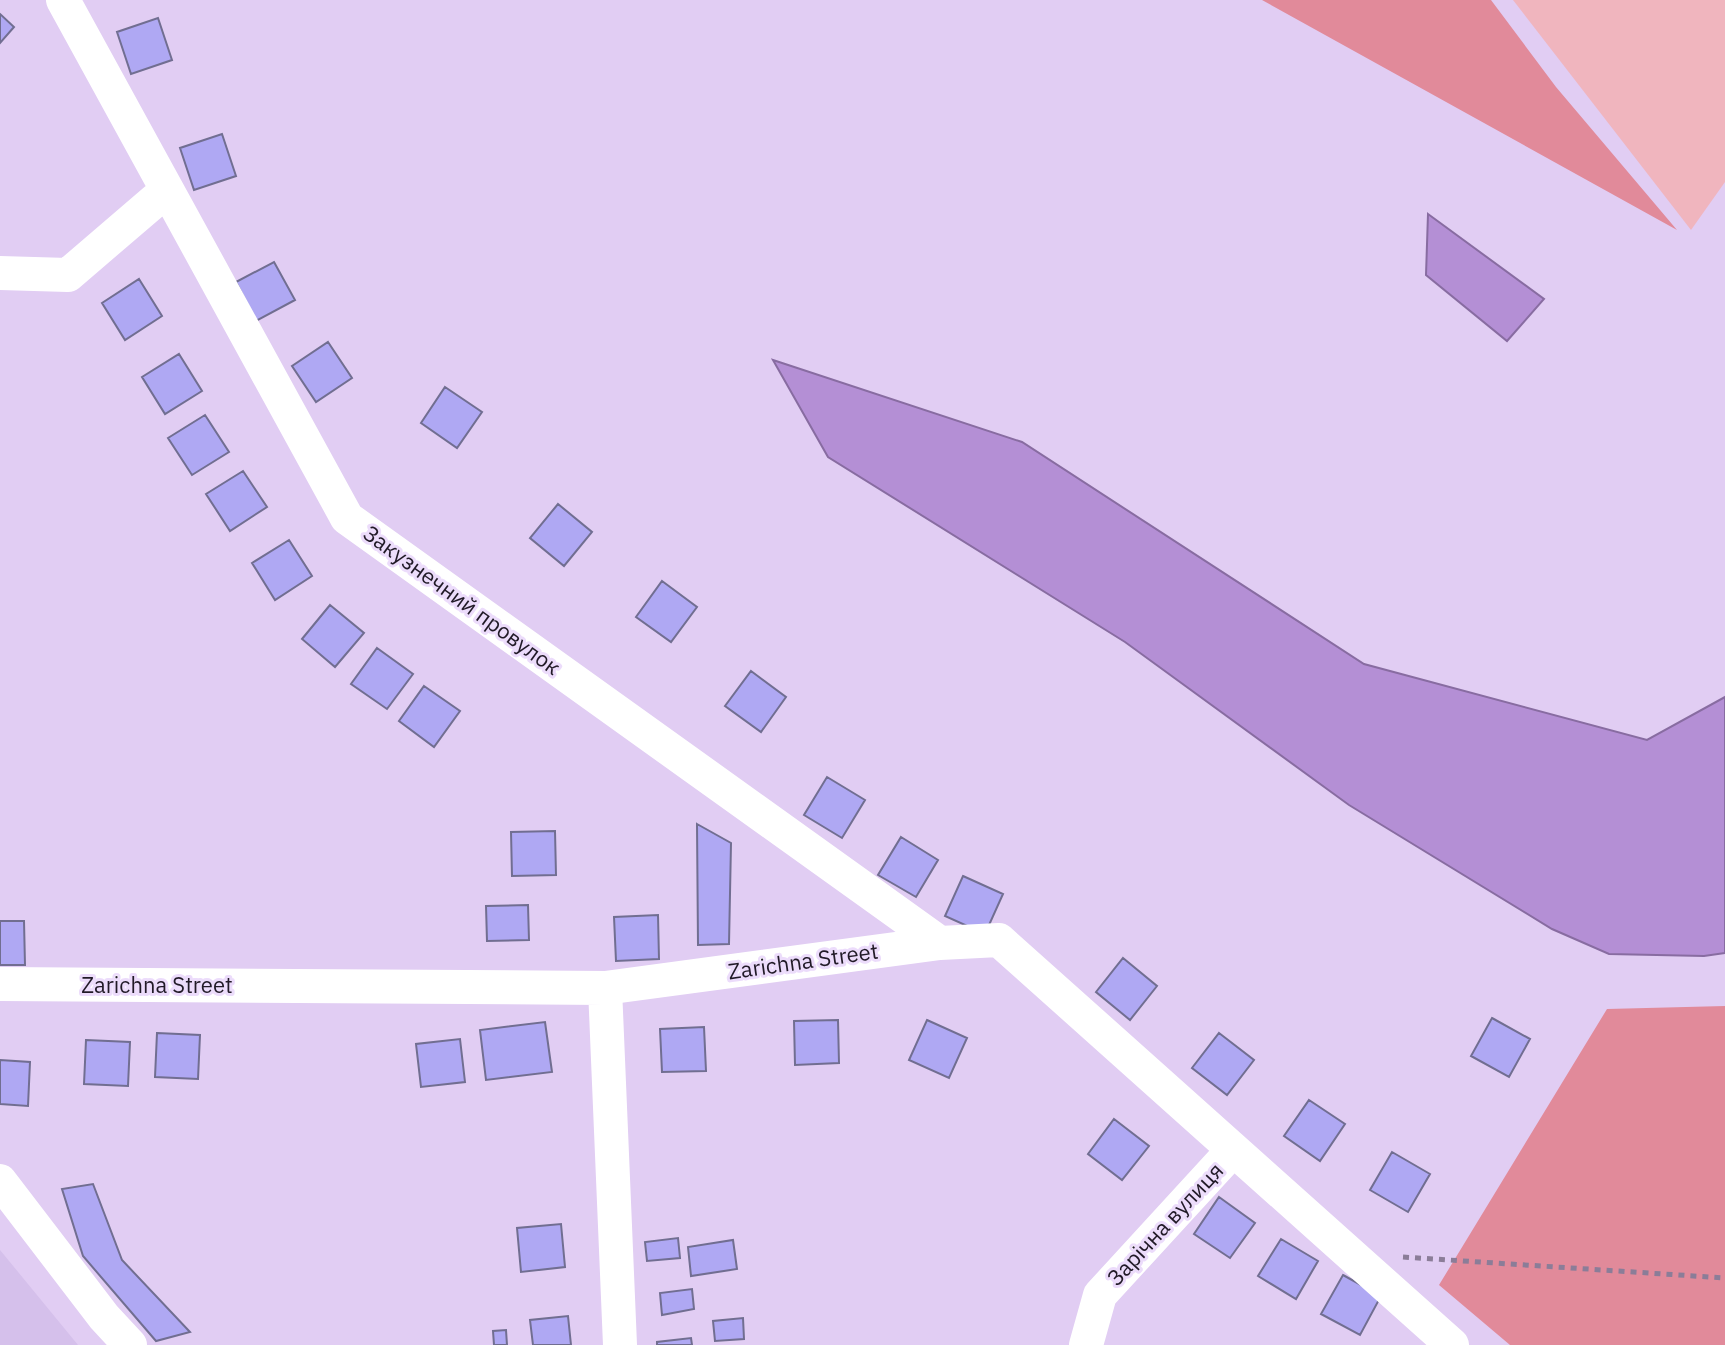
<svg xmlns="http://www.w3.org/2000/svg" width="1725" height="1345" font-family="'IBM Plex Sans',sans-serif">
<style>
.built{fill:#d5c0eb}
.green{fill:#f0b5be}
.forest{fill:#e18a9a}
.water{fill:#b48fd5;stroke:#886ca1;stroke-width:2}
.building{fill:#afa8f3;stroke:#716e91;stroke-width:2}
.lines{fill:none;stroke-linecap:round;stroke-linejoin:round}
.path{stroke:#8b7d98;stroke-width:5;stroke-dasharray:6 6;stroke-linecap:butt}
.minor{stroke:#fff;stroke-width:34}
.labels{text-anchor:middle;stroke-width:6;stroke-linejoin:round;paint-order:stroke}
.street-label{font-size:22px;fill:#211a27;stroke:#ecdcfb}
</style>
<rect width="100%" height="100%" fill="#e1cdf3"/>
<!-- built -->
<path class="built" d="M0,1250L78,1345H0Z"/>
<!-- green -->
<path class="green" d="M1513,0H1725V182L1691,230Z"/>
<!-- forest -->
<path class="forest" d="M1262,0H1491L1556,87L1677,230Z
M1725,1006V1345H1510L1439,1285L1607,1009Z"/>
<!-- water -->
<path class="water" d="M1428,214L1544,299L1507,341L1426,275Z
M773,360L1022,442L1364,664L1647,740L1725,697V953L1704,956L1609,954L1552,929L1349,805L1125,642L828,457Z"/>
<!-- building -->
<path class="building" d="M0,14L14,27L0,43Z
M158,18L172,60L131,74L117,32Z
M222,134L236,176L194,190L180,148Z
M274,262L295,300L256,321L236,282Z
M139,279L162,316L125,340L102,303Z
M328,342L352,378L316,402L292,366Z
M179,354L202,391L165,414L142,377Z
M445,387L482,412L457,448L421,423Z
M205,415L229,452L192,475L168,438Z
M243,471L267,507L230,531L206,494Z
M558,504L592,532L564,566L530,538Z
M289,540L312,576L275,600L252,563Z
M662,581L697,607L671,642L636,617Z
M330,605L364,633L335,667L302,639Z
M377,648L413,674L387,709L351,684Z
M751,671L786,697L761,732L725,706Z
M424,686L460,711L434,747L399,721Z
M827,777L865,800L842,838L804,815Z
M697,824L731,843L729,944L698,945Z
M555,831L556,875L512,876L511,832Z
M901,837L938,860L916,897L878,875Z
M963,876L1003,894L985,934L945,916Z
M528,905L529,940L487,941L486,906Z
M658,915L659,959L616,961L614,917Z
M0,921H24L25,965H0Z
M1123,958L1157,986L1130,1020L1096,992Z
M1492,1018L1530,1039L1509,1077L1471,1056Z
M838,1020L839,1063L795,1065L794,1021Z
M927,1020L967,1038L949,1078L909,1060Z
M545,1022L552,1072L486,1080L480,1030Z
M704,1027L706,1071L662,1072L660,1029Z
M157,1033L200,1035L198,1079L155,1077Z
M1219,1033L1254,1060L1227,1095L1192,1068Z
M460,1039L465,1082L421,1087L416,1044Z
M86,1040L130,1042L128,1086L84,1084Z
M0,1060L30,1062L28,1106L0,1104Z
M1309,1100L1345,1124L1320,1161L1284,1136Z
M1114,1119L1149,1146L1122,1180L1088,1154Z
M1392,1152L1430,1174L1408,1212L1370,1190Z
M93,1184L122,1260L190,1332L156,1341L83,1256L62,1189Z
M1219,1197L1255,1223L1230,1258L1194,1234Z
M561,1224L565,1267L521,1272L517,1228Z
M678,1238L680,1258L647,1261L645,1242Z
M1281,1239L1318,1261L1296,1299L1258,1276Z
M733,1240L737,1269L691,1276L688,1247Z
M1343,1275L1381,1296L1360,1335L1321,1314Z
M692,1289L694,1309L662,1315L660,1293Z
M568,1316L571,1345H533L530,1320Z
M743,1318L744,1339L715,1341L713,1321Z
M506,1330L507,1345H494L493,1331Z
M691,1338L692,1345H657V1342Z"/>
<g class="lines">
<!-- path -->
<path class="path" d="M1403,1257L1725,1278"/>
<!-- minor -->
<path class="minor" d="M63,0L347,518L940,943
M0,273L68,275L166,191
M0,984L605,988L940,943L999,940L1452,1345
M605,988L620,1345
M0,1181L104,1317L130,1345
M1086,1345L1100,1295L1233,1150"/>
</g>
<g class="labels">
<!-- street labels -->
<g class="street-label">
<text transform="translate(462 600) rotate(36)" y="8">Закузнечний провулок</text>
<text transform="translate(803 961) rotate(-8)" y="8">Zarichna Street</text>
<text x="157" y="993">Zarichna Street</text>
<text transform="translate(1165 1224) rotate(-47)" y="8">Зарічна вулиця</text>
</g>
</g>
</svg>
